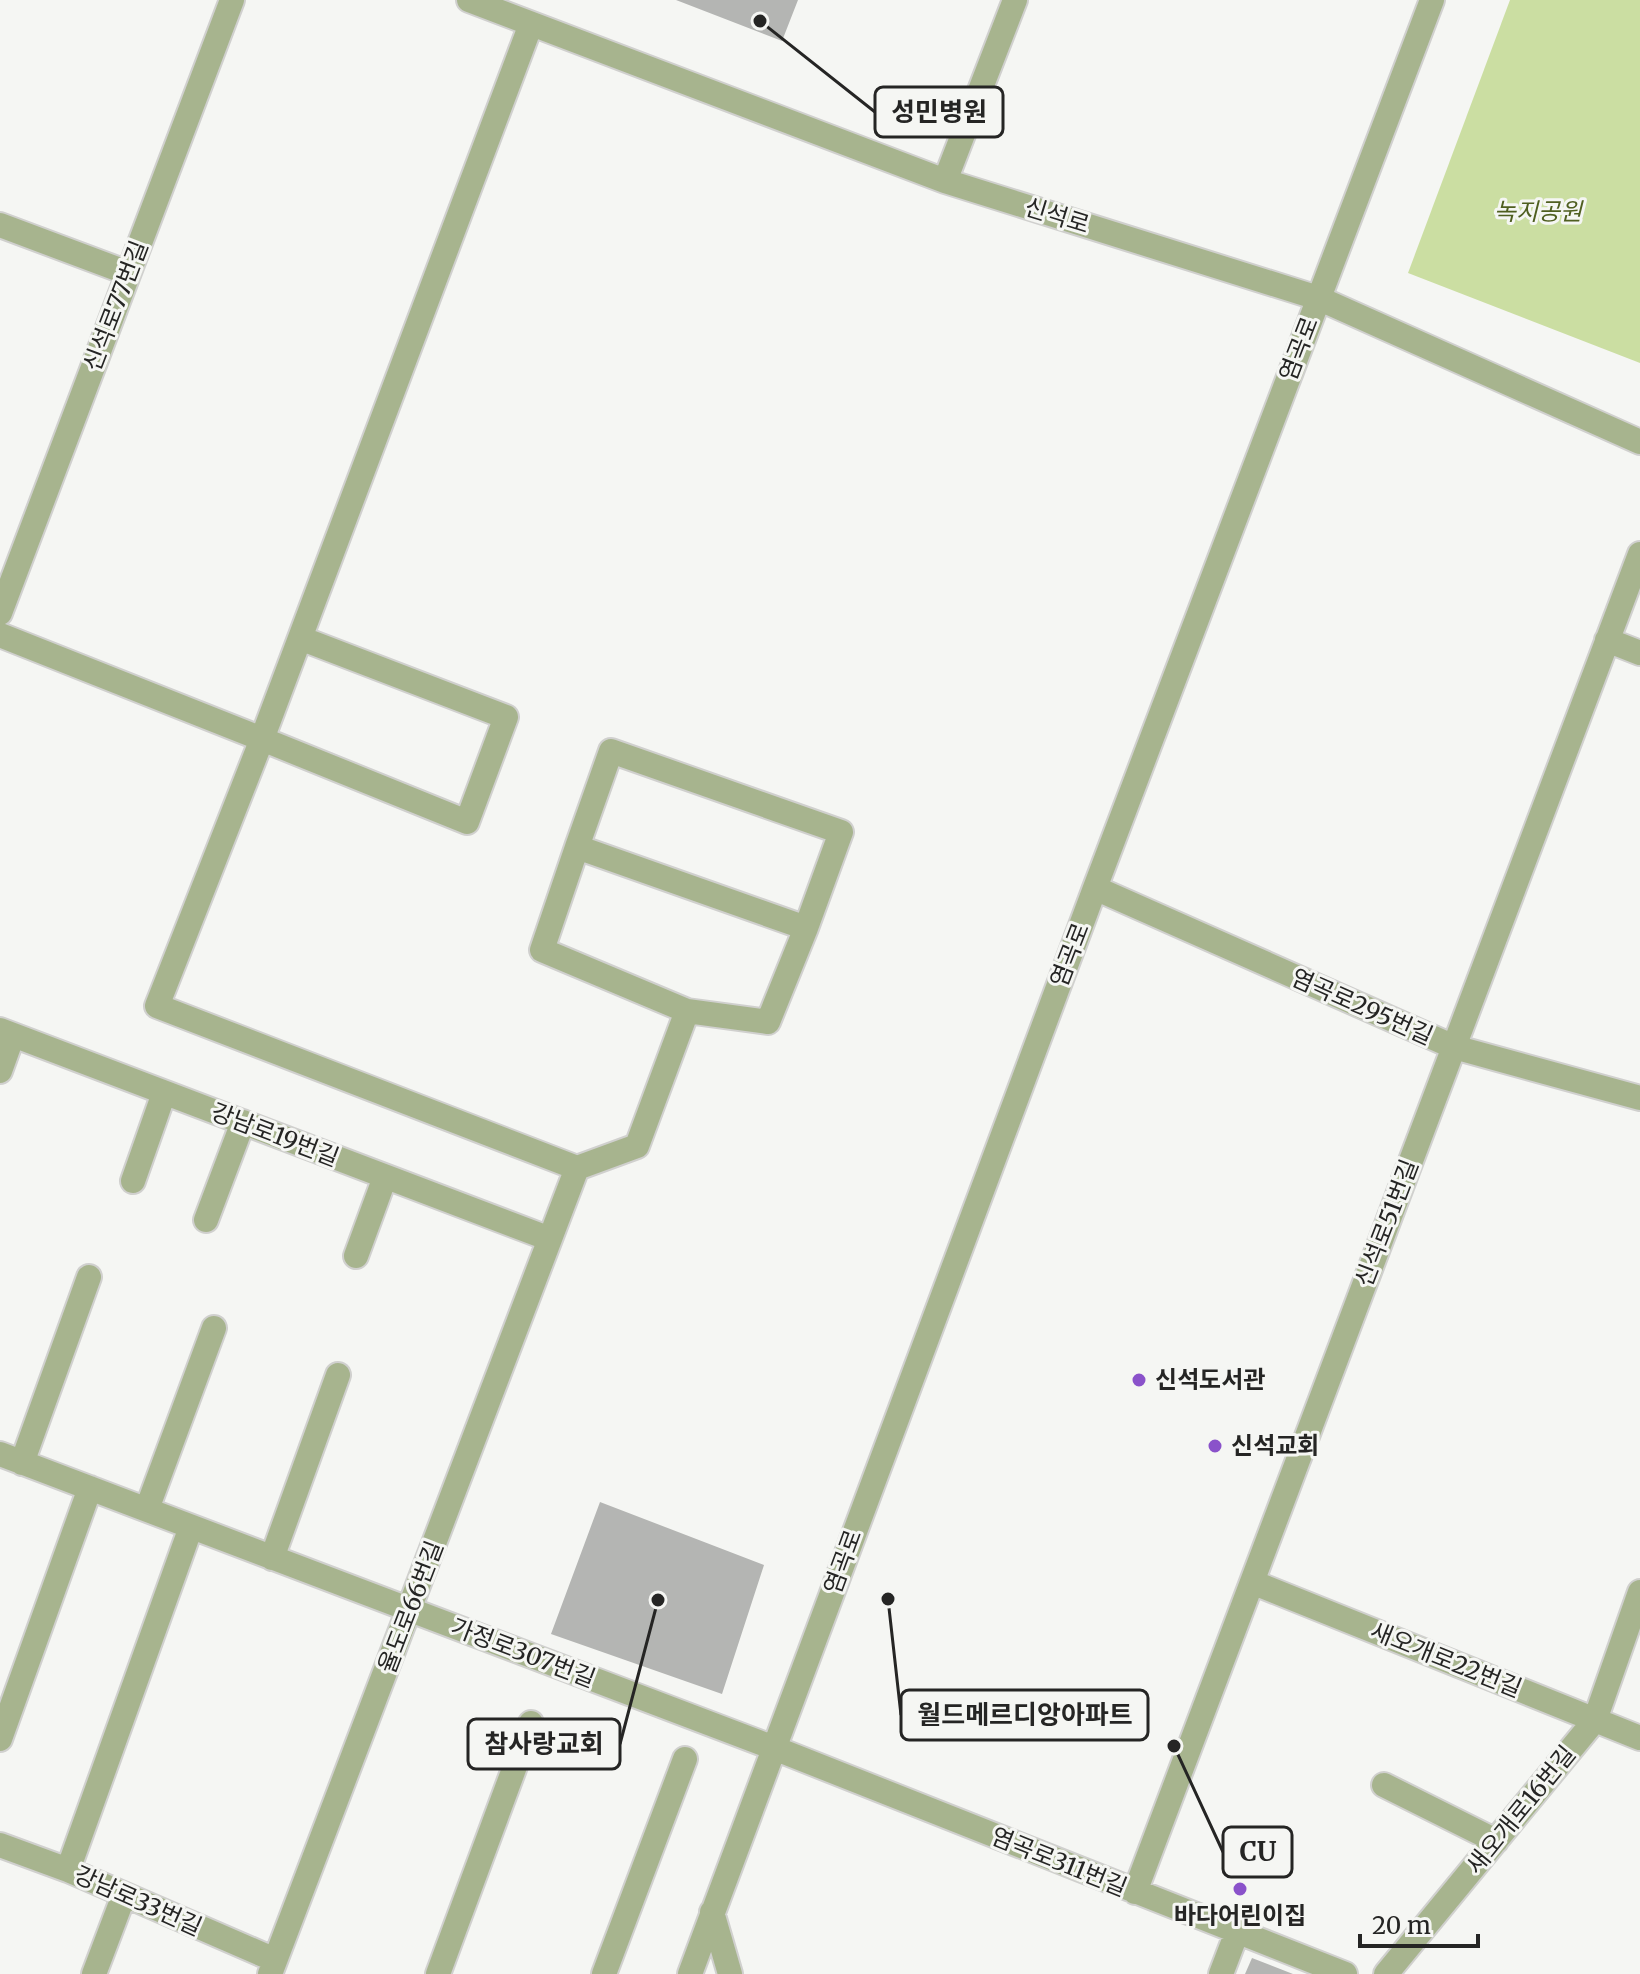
<svg xmlns="http://www.w3.org/2000/svg" width="1640" height="1974" font-family="Merriweather,'Noto Sans KR',serif">
<style>
.green{fill:#cbdea2}
.building{fill:#b4b5b3}
.lines{fill:none;stroke-linecap:round;stroke-linejoin:round}
.minor-casing{stroke:#d0d0ce;stroke-width:28}
.minor{stroke:#a7b48e;stroke-width:24}
.poi-dot{fill:#8a52ca;stroke:#f5f6f3;stroke-width:3}
.labels{text-anchor:middle;stroke-width:6;stroke-linejoin:round;paint-order:stroke}
.park-label{font-size:24px;font-style:italic;fill:#4f5f20;stroke:#f5f6f3}
.street-label{font-size:24px;fill:#252524;stroke:#f5f6f3}
.poi-label{font-size:24px;font-weight:bold;fill:#252524;stroke:#f5f6f3;text-anchor:start}
.leader{fill:none;stroke:#252524;stroke-width:3}
.callout-dot{fill:#252524;stroke:#f5f6f3;stroke-width:3}
.callout{fill:#f5f6f3;stroke:#252524;stroke-width:3}
.callout-label{font-size:26px;text-anchor:middle;font-weight:bold;fill:#252524}
</style>
<rect width="100%" height="100%" fill="#f5f6f3"/>
<!-- green -->
<path class="green" d="M1510,0H1640V363L1408,273Z"/>
<!-- building -->
<path class="building" d="M676,0H798L782,41Z
M600,1502L764,1565L722,1694L551,1634Z
M1252,1958L1293,1974H1245Z"/>
<g class="lines">
<!-- minor casing -->
<g class="minor-casing">
<path id="minor" d="M469,0L945,181L1318,298L1640,442
M945,181L1015,0
M0,225L128,273
M0,613L232,0
M0,635L262,739L531,24
M1607,640L1640,653
M577,847L611,751L841,832L806,928
M1095,888L1454,1047L1640,1098
M0,1030L550,1239
M0,1071L13,1035
M577,1168L637,1146L687,1011L768,1022L806,928L577,847L542,950L687,1011
M133,1181L164,1093
M206,1220L243,1122
M356,1256L385,1177
M0,1454L774,1748L1345,1974
M22,1463L89,1277
M147,1509L214,1328
M272,1558L338,1375
M1252,1582L1640,1738
M0,1739L90,1488
M1384,1785L1496,1841
M0,1845L68,1870L275,1960
M68,1870L191,1527
M1135,1892L1640,554
M712,1912L730,1974
M94,1974L124,1895
M270,1974L577,1168L157,1006L262,739L467,822L506,717L300,638
M438,1974L531,1723
M604,1974L685,1759
M690,1974L1095,888L1432,0
M1221,1974L1237,1932
M1386,1974L1595,1720L1640,1592"/>
</g>
<!-- minor -->
<use href="#minor" class="minor"/>
</g>
<!-- markers -->
<g class="poi-dot">
<circle cx="1139" cy="1380" r="8"/>
<circle cx="1215" cy="1446" r="8"/>
<circle cx="1240" cy="1889" r="8"/>
</g>
<g class="labels">
<!-- park labels -->
<g class="park-label">
<text x="1538" y="220">녹지공원</text>
</g>
<!-- street labels -->
<g class="street-label">
<text transform="translate(1057 216) rotate(17)" y="8">신석로</text>
<text transform="translate(116 306) rotate(-69)" y="8">신석로77번길</text>
<text transform="translate(1299 349) rotate(-69)" y="8">염곡로</text>
<text transform="translate(1070 955) rotate(-69)" y="8">염곡로</text>
<text transform="translate(1362 1007) rotate(24)" y="8">염곡로295번길</text>
<text transform="translate(275 1135) rotate(21)" y="8">강남로19번길</text>
<text transform="translate(1387 1223) rotate(-69)" y="8">신석로51번길</text>
<text transform="translate(843 1562) rotate(-70)" y="8">염곡로</text>
<text transform="translate(411 1607) rotate(-69)" y="8">율도로66번길</text>
<text transform="translate(523 1653) rotate(21)" y="8">가정로307번길</text>
<text transform="translate(1446 1660) rotate(22)" y="8">새오개로22번길</text>
<text transform="translate(1521 1810) rotate(-51)" y="8">새오개로16번길</text>
<text transform="translate(1059 1862) rotate(22)" y="8">염곡로311번길</text>
<text transform="translate(138 1901) rotate(24)" y="8">강남로33번길</text>
</g>
<!-- poi labels -->
<g class="poi-label">
<text x="1155" y="1388">신석도서관</text>
<text x="1231" y="1454">신석교회</text>
<text x="1240" y="1924" text-anchor="middle">바다어린이집</text>
</g>
</g>
<!-- callouts -->
<path class="leader" d="M760 21L875 112M888 1599L901 1715M658 1600L620 1744M1174 1746L1223 1852"/>
<g class="callout-dot">
<circle cx="760" cy="21" r="8"/>
<circle cx="888" cy="1599" r="8"/>
<circle cx="658" cy="1600" r="8"/>
<circle cx="1174" cy="1746" r="8"/>
</g>
<g class="callout">
<rect x="875" y="87" width="128" height="50" rx="8"/>
<rect x="901" y="1690" width="247" height="50" rx="8"/>
<rect x="468" y="1719" width="152" height="50" rx="8"/>
<rect x="1223" y="1827" width="69" height="50" rx="8"/>
</g>
<g class="callout-label">
<text x="939" y="121">성민병원</text>
<text x="1025" y="1724">월드메르디앙아파트</text>
<text x="544" y="1753">참사랑교회</text>
<text x="1258" y="1861">CU</text>
</g>
<!-- scale -->
<path d="M1360 1934v12h118v-12" fill="none" stroke="#252524" stroke-width="4"/>
<text x="1372" y="1934" font-size="24" fill="#252524" stroke="#f5f6f3" stroke-width="6" paint-order="stroke">20 m</text>
</svg>
